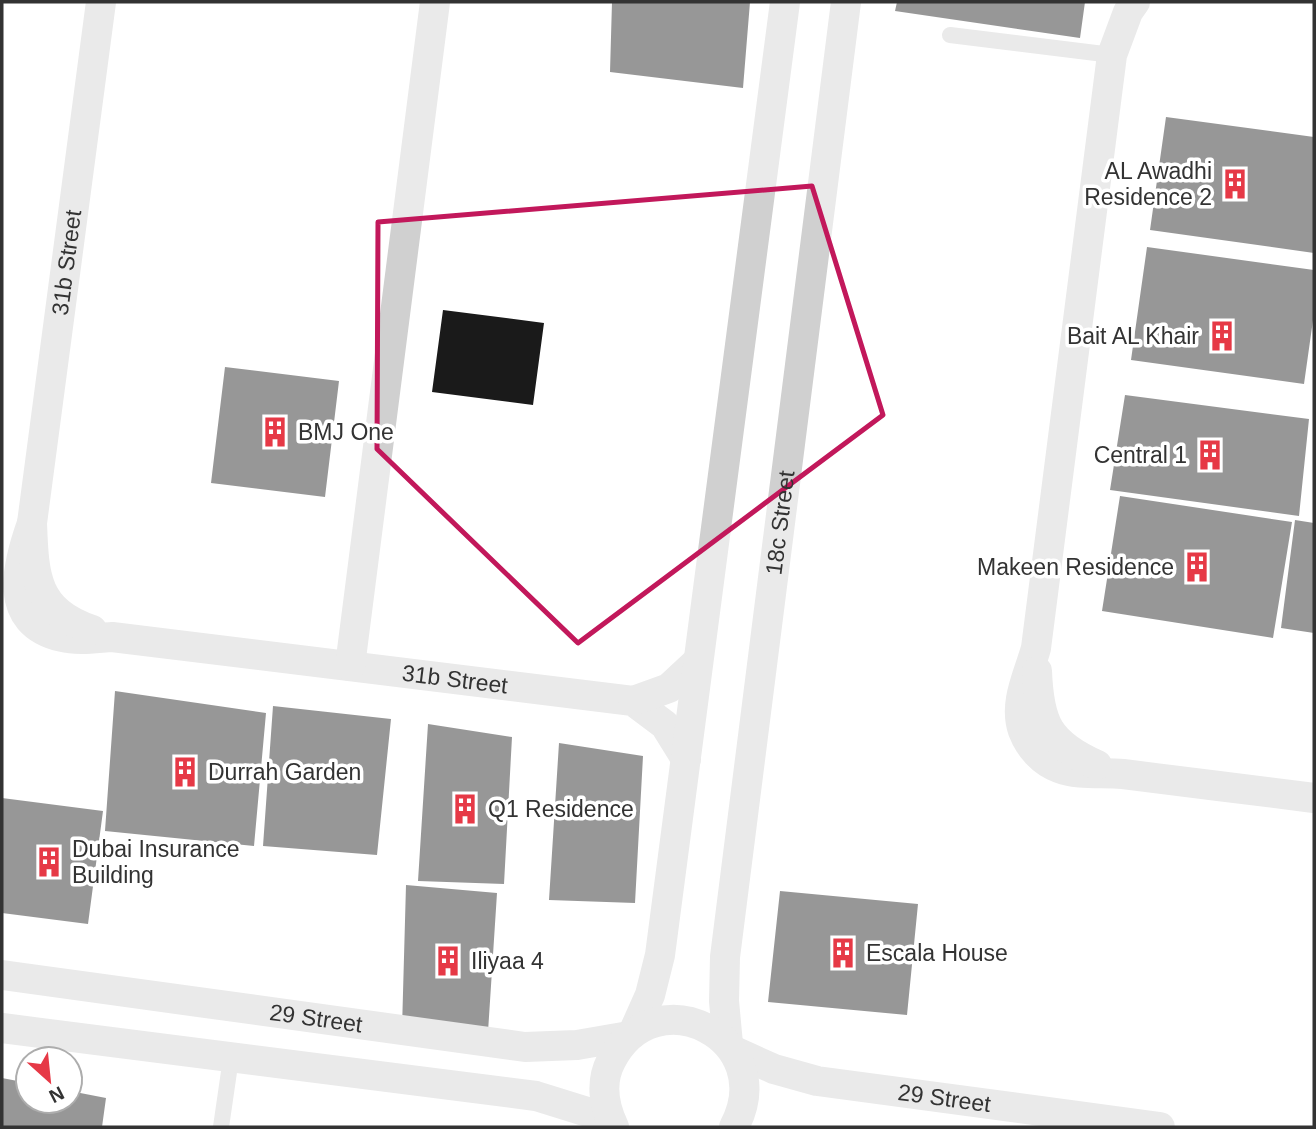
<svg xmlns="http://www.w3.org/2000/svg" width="1316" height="1129" font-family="Helvetica,sans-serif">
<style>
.building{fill:#1a1a1a}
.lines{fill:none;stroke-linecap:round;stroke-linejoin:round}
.lane{stroke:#d0d0d0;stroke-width:16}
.street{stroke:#d0d0d0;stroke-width:30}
.marked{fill:none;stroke:#c2185b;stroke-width:5;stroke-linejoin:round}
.labels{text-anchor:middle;stroke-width:7;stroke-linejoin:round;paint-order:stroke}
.poi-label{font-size:23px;fill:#333;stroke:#fff;text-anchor:start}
.street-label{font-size:23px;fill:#333;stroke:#fff}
</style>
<rect width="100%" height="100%" fill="#fff"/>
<!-- building -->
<path class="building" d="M612,2H750L743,88L610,72Z
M897,2H1085L1080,38L895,11Z
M1166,117L1314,137V253L1150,230Z
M1147,247L1314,270V313L1304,384L1131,360Z
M443,310L544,323L533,405L432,392Z
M225,367L339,381L325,497L211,483Z
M1125,395L1309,419L1299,516L1110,490Z
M1120,496L1292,522L1273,638L1102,611Z
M1295,520L1314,523V633L1281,628Z
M115,691L266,713L254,846L105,831Z
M273,706L391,719L377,855L263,846Z
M428,724L512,737L504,884L418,881Z
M559,743L643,756L635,903L549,900Z
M2,798L103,811L88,924L2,913Z
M406,885L497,893L488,1032L402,1029Z
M780,891L918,904L907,1015L768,1002Z
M2,1078L28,1083V1101H70V1091L106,1098L102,1127H2Z"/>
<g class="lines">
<!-- lane -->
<path class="lane" d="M950,35L1112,55
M221,1127L231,1058"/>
<!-- street -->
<g class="street">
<path d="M1135,2L1128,12L1112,55L1036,648C1029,674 1013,703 1023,731C1029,747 1042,762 1059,768C1079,776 1102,772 1123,774C1187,782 1250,790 1314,798"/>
<path id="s1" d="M32,523C17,565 1,623 62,637C78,641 96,638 112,637L633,701L665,725L686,759"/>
<path id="s2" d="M92,630C35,610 34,577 32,523L101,2"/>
<path d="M350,666L435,2"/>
<path d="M1037,671C1039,723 1048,743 1097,765"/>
<path d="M633,701L669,688L698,661"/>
<path id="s3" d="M2,975L525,1047L577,1045L629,1036"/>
<path d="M2,1028L536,1096L610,1119"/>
<path d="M633,1033L650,995L660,955L785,2"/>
<path id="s4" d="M728,1044L724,1001L725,957L846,2"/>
<path id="s5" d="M734,1051L774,1069L817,1081L1160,1127"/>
<path d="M614,1127C604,1106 600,1082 611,1061C655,974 781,1039 734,1127"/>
</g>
</g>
<!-- marked area -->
<path d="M0 0H1316V1129H0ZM812,186L883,415L578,643L377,449L378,222Z" fill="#fff" fill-opacity=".55" fill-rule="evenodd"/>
<path class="marked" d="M812,186L883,415L578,643L377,449L378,222Z"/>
<!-- icons -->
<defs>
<g id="building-bare" transform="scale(2.415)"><path d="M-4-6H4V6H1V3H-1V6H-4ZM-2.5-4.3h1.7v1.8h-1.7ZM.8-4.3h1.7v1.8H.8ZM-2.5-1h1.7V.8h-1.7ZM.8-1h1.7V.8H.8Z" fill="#e63946" stroke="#fff" stroke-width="2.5" paint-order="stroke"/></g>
</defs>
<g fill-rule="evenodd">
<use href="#building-bare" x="1235" y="184"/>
<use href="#building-bare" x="1222" y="336"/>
<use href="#building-bare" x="275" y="432"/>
<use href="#building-bare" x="1210" y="455"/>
<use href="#building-bare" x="1197" y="567"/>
<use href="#building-bare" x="185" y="772"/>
<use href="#building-bare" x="465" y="809"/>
<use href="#building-bare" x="49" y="862"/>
<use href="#building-bare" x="843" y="953"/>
<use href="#building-bare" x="448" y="961"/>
</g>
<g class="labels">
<!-- poi labels -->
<g class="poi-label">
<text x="1212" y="179" text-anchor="end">AL Awadhi<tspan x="1212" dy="26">Residence 2</tspan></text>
<text x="1199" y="344" text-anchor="end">Bait AL Khair</text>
<text x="298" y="440">BMJ One</text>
<text x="1187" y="463" text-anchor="end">Central 1</text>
<text x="1174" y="575" text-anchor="end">Makeen Residence</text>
<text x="208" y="780">Durrah Garden</text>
<text x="488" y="817">Q1 Residence</text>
<text x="72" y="857">Dubai Insurance<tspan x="72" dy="26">Building</tspan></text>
<text x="866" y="961">Escala House</text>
<text x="471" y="969">Iliyaa 4</text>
</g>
<!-- street labels -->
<g class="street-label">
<text dy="8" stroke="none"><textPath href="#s2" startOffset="397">31b Street</textPath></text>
<text dy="8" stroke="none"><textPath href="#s4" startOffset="525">18c Street</textPath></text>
<text dy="8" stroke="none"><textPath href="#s1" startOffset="534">31b Street</textPath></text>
<text dy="8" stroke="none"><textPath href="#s3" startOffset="317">29 Street</textPath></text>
<text dy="8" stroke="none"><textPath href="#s5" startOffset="217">29 Street</textPath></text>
</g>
</g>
<!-- border -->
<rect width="1316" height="1129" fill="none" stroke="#333333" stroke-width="7"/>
<!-- north arrow -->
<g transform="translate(49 1080) rotate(153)"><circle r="33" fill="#ffffff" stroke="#adadad" stroke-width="2"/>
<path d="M0-5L12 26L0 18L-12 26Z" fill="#e63946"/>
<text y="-10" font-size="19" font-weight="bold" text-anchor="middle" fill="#333333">N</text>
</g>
</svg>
